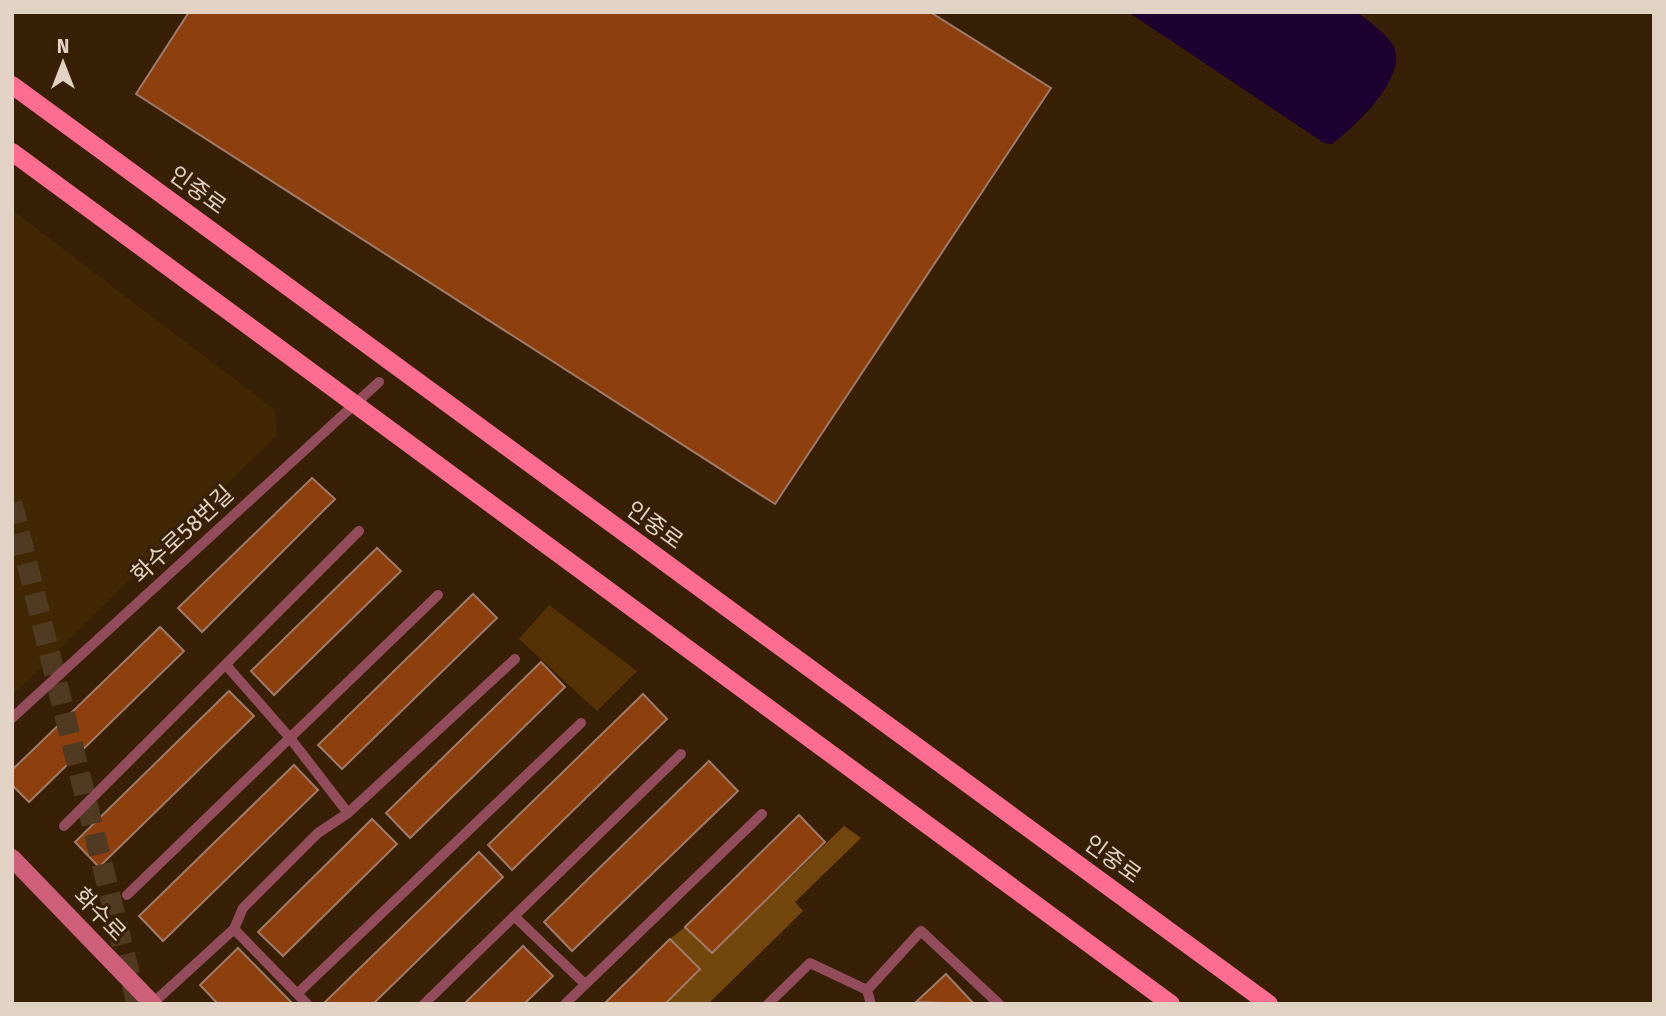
<svg xmlns="http://www.w3.org/2000/svg" width="1666" height="1016" font-family="'Fira Sans','Noto Sans KR',sans-serif">
<style>
.built{fill:#422704}
.green{fill:#553205}
.forest{fill:#73460d}
.water{fill:#1d0131}
.building{fill:#8d3f0e;stroke:#a07b6a;stroke-width:2}
.lines{fill:none;stroke-linecap:round;stroke-linejoin:round}
.highway-tunnel{stroke:#503b22;stroke-width:21;stroke-dasharray:21 10;stroke-linecap:butt}
.lane{stroke:#924c5c;stroke-width:10}
.secondary{stroke:#ce5f7a;stroke-width:18}
.primary{stroke:#fd6c91;stroke-width:18}
.labels{text-anchor:middle;stroke-width:6;stroke-linejoin:round;paint-order:stroke}
.street-label{font-size:23px;fill:#e1d2c3;stroke:#372006}
</style>
<rect width="100%" height="100%" fill="#372006"/>
<!-- built -->
<path class="built" d="M12,210L275,410L277,435L12,696Z"/>
<!-- green -->
<path class="green" d="M549,605L637,671L597,711L519,639Z"/>
<!-- forest -->
<path class="forest" d="M844,826L861,838L795,902L803,911L708,1004H665L700,969L670,939L685,927L712,953Z"/>
<!-- water -->
<path class="water" d="M1128,12H1357C1369,22 1385,32 1393,45C1410,75 1355,127 1332,144L1324,143Z"/>
<!-- building -->
<path class="building" d="M189,12H930L1051,88L775,504L136,94Z
M312,478L335,499L202,632L178,608Z
M377,548L401,571L274,695L251,671Z
M473,594L497,618L342,769L318,745Z
M160,627L184,651L29,802L12,785V770Z
M541,662L565,687L410,838L386,813Z
M229,691L254,716L99,867L75,842Z
M643,694L667,719L512,870L488,845Z
M709,761L738,791L572,951L544,922Z
M294,765L318,790L163,941L139,916Z
M799,815L825,842L712,953L685,927Z
M372,819L397,844L283,956L258,932Z
M479,852L503,877L373,1004L324,1003Z
M670,939L700,969L665,1004H604Z
M523,946L553,976L524,1004H464Z
M238,948L293,1004H218L200,985Z
M946,974L974,1004L916,1002Z"/>
<g class="lines">
<!-- highway-tunnel -->
<path class="highway-tunnel" d="M12,503L137,1004"/>
<!-- lane -->
<path class="lane" d="M226,665L290,738L348,813
M12,718L379,382
M64,826L359,531
M127,895L438,595
M514,916L585,984
M234,929L307,1004
M867,990L921,931L999,1004
M297,994L581,723
M153,1003L234,929L243,908L318,833L348,813L515,659
M424,1004L681,754
M565,1004L762,814
M768,1004L810,963L867,990L871,1004"/>
<!-- secondary -->
<path class="secondary" d="M12,858L153,1004"/>
<!-- primary -->
<path class="primary" d="M12,85L1269,1004
M12,152L1171,1004"/>
</g>
<g class="labels">
<!-- street labels -->
<g class="street-label">
<text transform="translate(198 190) rotate(36)" y="8">인중로</text>
<text transform="translate(655 525) rotate(36)" y="8">인중로</text>
<text transform="translate(182 534) rotate(-43)" y="8">화수로58번길</text>
<text transform="translate(1113 859) rotate(36)" y="8">인중로</text>
<text transform="translate(100 914) rotate(46)" y="8">화수로</text>
</g>
</g>
<!-- border -->
<rect width="1666" height="1016" fill="none" stroke="#e1d2c3" stroke-width="28"/>
<!-- north arrow -->
<g transform="translate(63 63)" stroke="#372006" stroke-width="5" paint-order="stroke">
<path d="M0-5L12 26L0 18L-12 26Z" fill="#e1d2c3"/>
<text y="-10" font-size="19" font-weight="bold" text-anchor="middle" fill="#e1d2c3">N</text>
</g>
</svg>
